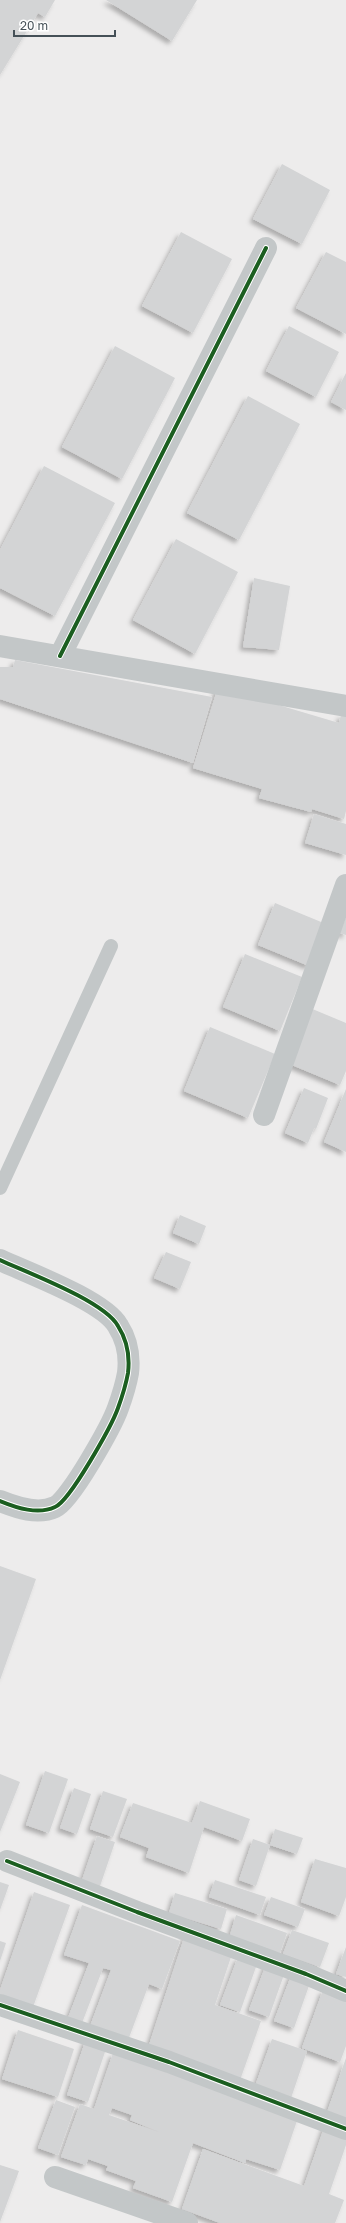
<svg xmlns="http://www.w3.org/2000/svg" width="346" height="2223" font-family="'Golos Text',sans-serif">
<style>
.building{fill:#d3d4d5;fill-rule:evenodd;filter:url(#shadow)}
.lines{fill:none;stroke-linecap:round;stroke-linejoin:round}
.service{stroke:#c3c7c8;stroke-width:14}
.minor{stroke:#c3c7c8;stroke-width:22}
.cycleway-casing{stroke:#fff;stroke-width:6}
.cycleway{stroke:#1b5e20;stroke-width:4}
</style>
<defs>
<filter id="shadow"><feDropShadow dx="-3.5" dy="3.5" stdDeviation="2" flood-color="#0004"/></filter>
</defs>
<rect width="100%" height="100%" fill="#edecec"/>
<!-- building -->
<path class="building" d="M0,0H55L45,17L38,13L0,75Z
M106,0H197L172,41Z
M282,164L330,190L302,244L253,219Z
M181,232L232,259L193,333L142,306Z
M326,252L346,262V334L296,308Z
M289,326L339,352L316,397L266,371Z
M115,346L175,378L122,479L62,447Z
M346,373V410L331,402Z
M248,396L300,424L239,540L187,513Z
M44,466L115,503L55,616L0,588V550Z
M176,539L238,572L195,654L133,620Z
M254,578L290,586L279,650L243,647Z
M15,660L212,697L193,763L0,699V667H13Z
M218,687L339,723L341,715L346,716V811L344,819L312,809L311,812L259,798L262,789L193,768Z
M314,814L346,824V855L305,843Z
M275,903L326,924L309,966L258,945Z
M346,917V935L340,933Z
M245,954L302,977L280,1031L223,1007Z
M310,1008L346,1023V1071L340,1085L287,1063Z
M210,1027L275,1054L248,1118L184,1091Z
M304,1088L328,1098L316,1129L314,1128L308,1143L285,1133Z
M346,1089V1152L324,1142Z
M180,1215L206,1226L199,1244L173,1233Z
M166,1252L191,1262L180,1289L154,1278Z
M0,1566L36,1579L0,1680Z
M45,1771L68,1779L49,1833L26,1825Z
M0,1774L20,1782L0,1832Z
M74,1788L91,1794L77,1834L60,1828Z
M103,1791L127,1799L113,1837L90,1829Z
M200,1801L250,1819L242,1841L204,1827L189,1873L146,1857L149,1848L120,1837L133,1803L192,1823Z
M275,1829L303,1838L297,1854L270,1845Z
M97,1836L115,1842L98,1892L80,1886Z
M253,1839L270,1845L256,1886L239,1880Z
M315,1859L346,1868V1897L339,1916L301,1902Z
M215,1880L266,1897L260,1915L209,1897Z
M0,1882L9,1885L0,1910Z
M34,1892L70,1905L33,2007L0,1996V1990Z
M175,1893L227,1909L221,1929L169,1913Z
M271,1897L305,1909L298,1927L264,1915Z
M82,1905L180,1941L162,1989L149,1984L127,2043L89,2029L111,1970L103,1968L82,2023L68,2018L89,1963L64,1955Z
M236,1915L287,1933L280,1953L230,1935Z
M292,1930L329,1943L320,1967L283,1954Z
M185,1935L233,1951L215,2005L261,2021L239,2083L147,2051Z
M0,1941L6,1943L0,1961Z
M346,1947V1977L336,1974Z
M238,1957L257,1964L240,2012L220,2005Z
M267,1962L286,1969L269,2017L249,2010Z
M292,1973L311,1980L294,2028L274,2021Z
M323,1990L346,1997V2046L340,2062L302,2048Z
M18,2030L74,2049L58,2097L2,2079Z
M86,2039L107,2046L88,2102L67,2095Z
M272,2039L307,2051L290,2101L254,2089Z
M113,2053L299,2115L280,2170L246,2159L245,2163L193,2143L172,2202L133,2188L136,2181L106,2170L108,2166L88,2159L86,2165L61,2157L80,2104L94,2109ZM112,2108L132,2115L130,2120L159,2132L109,2115Z
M346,2058V2126L325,2118Z
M56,2100L75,2107L58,2155L38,2148Z
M325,2125L346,2133V2145L329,2194L344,2200L335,2223H220L182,2209L203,2149L304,2186Z
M0,2165L19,2171L0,2222Z"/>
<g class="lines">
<!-- service -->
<path class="service" d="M0,1188L111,946"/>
<!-- minor -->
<path class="minor" d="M0,646L346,706
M60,656L266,248
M264,1115L346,885
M0,1260C28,1273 104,1301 118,1326C127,1340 130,1356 128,1373C126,1384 122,1397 118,1408C112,1425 70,1501 55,1507C38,1515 17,1508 0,1501
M7,1861L137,1912L306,1974L346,1991
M0,2005L169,2062L346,2129
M55,2177L187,2223"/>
<!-- cycleway casing -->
<g class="cycleway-casing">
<path id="cycleway" d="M60,656L266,248
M0,1260C28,1273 104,1301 118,1326C127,1340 130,1356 128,1373C126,1384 122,1397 118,1408C112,1425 70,1501 55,1507C38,1515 17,1508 0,1501
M7,1861L137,1912L306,1974L346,1991
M0,2005L169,2062L346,2129"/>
</g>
<!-- cycleway -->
<use href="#cycleway" class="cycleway"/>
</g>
<!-- scale -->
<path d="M14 30v6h101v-6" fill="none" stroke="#455057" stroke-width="2"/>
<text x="20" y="30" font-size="12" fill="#455057" stroke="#ffffff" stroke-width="3" paint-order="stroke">20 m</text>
</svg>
